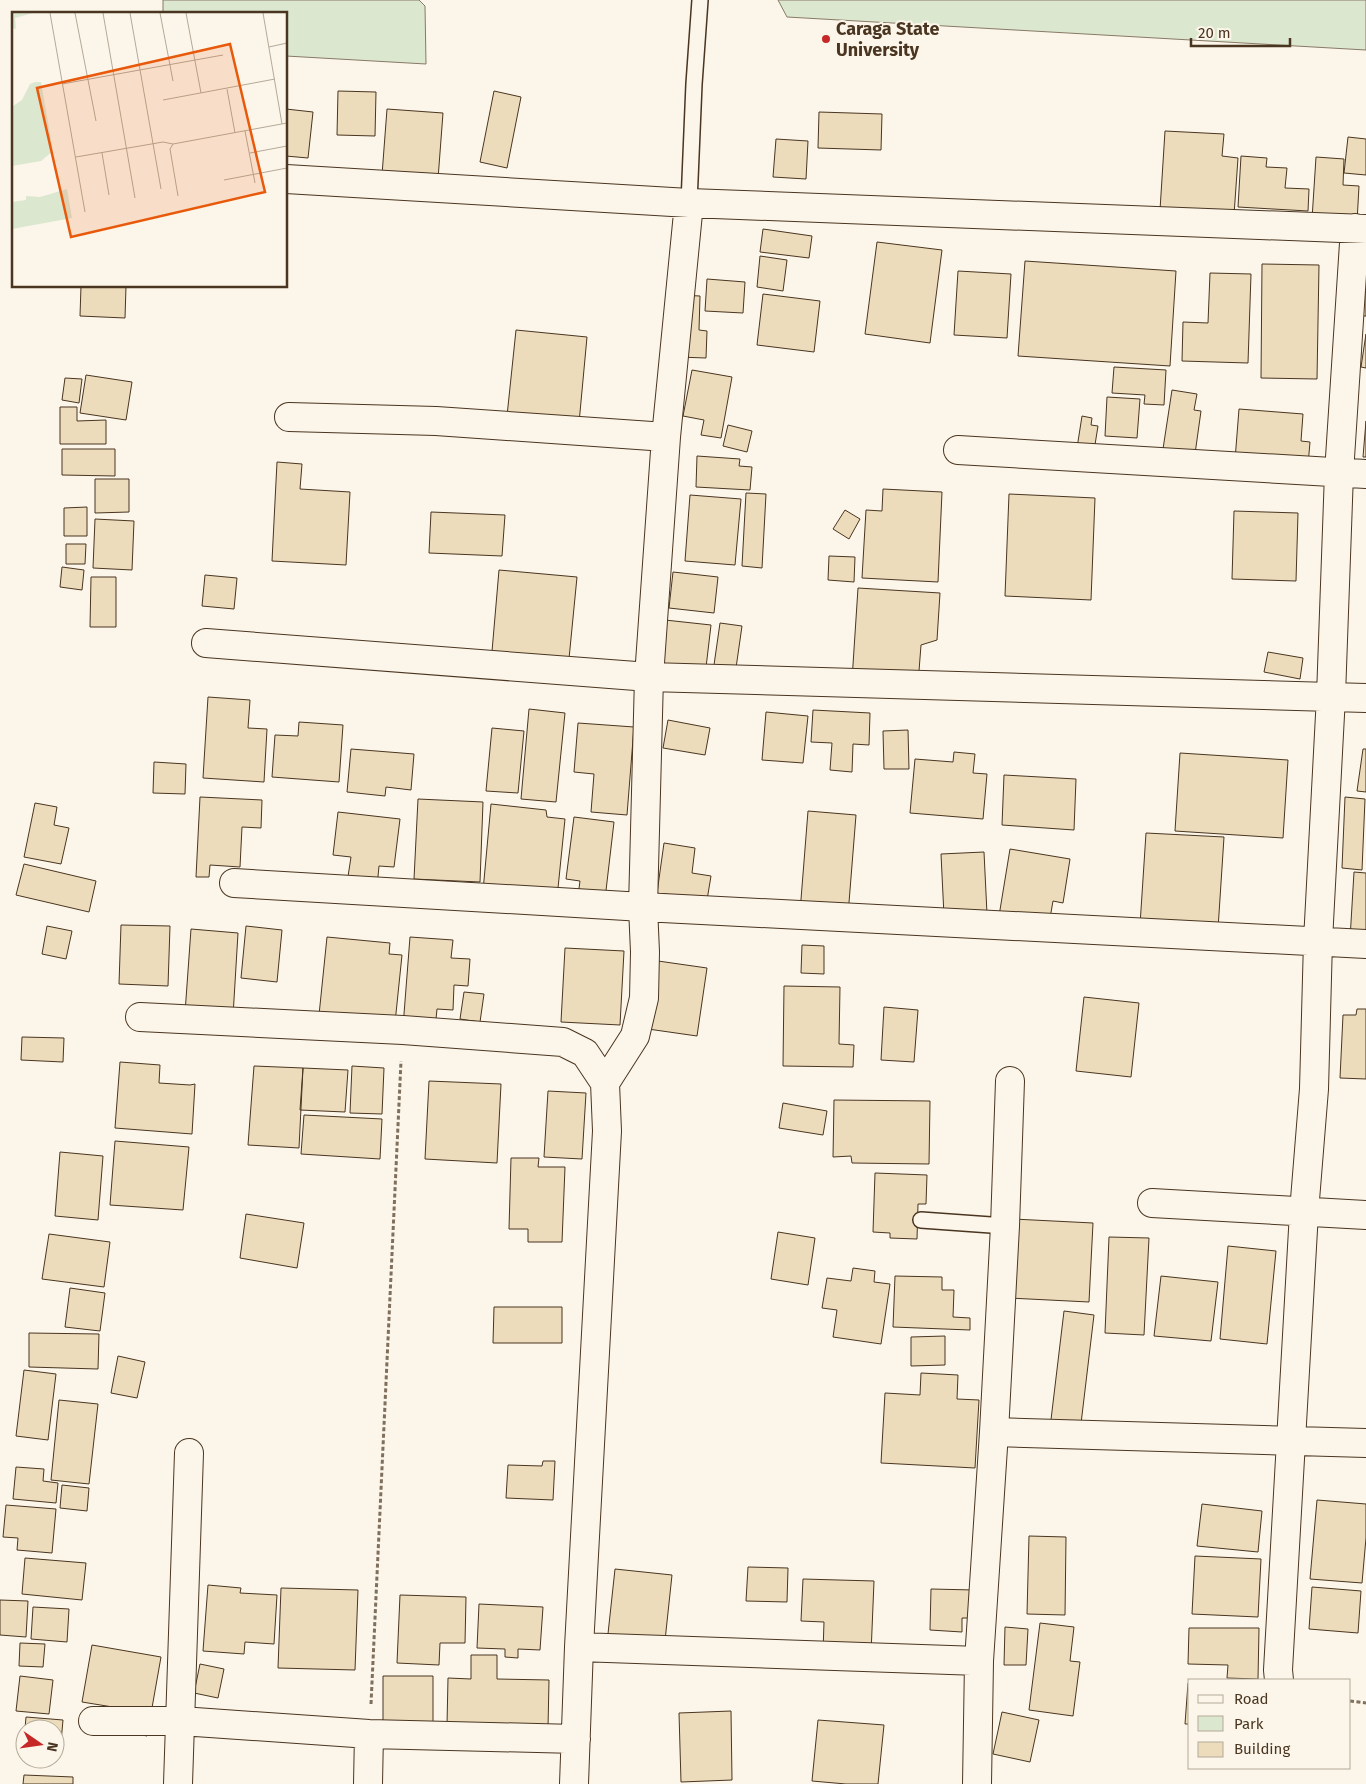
<svg xmlns="http://www.w3.org/2000/svg" width="1366" height="1784" font-family="'Fira Sans',sans-serif">
<style>
.green{fill:#dce7d0;stroke:#887966}
.building{fill:#ecdcbc;stroke:#4a3520}
.lines{fill:none;stroke-linecap:round;stroke-linejoin:round}
.service-casing{stroke:#4a3520;stroke-width:18}
.minor-casing{stroke:#4a3520;stroke-width:30}
.path{stroke:#7f6f5c;stroke-width:3;stroke-dasharray:4 2.5;stroke-linecap:butt}
.service{stroke:#fbf6e9;stroke-width:15}
.minor{stroke:#fbf6e9;stroke-width:28}
.poi-dot{fill:#c62828;stroke:#fbf6e9;stroke-width:2}
.labels{text-anchor:middle;stroke-width:4;stroke-linejoin:round;paint-order:stroke}
.poi-label{font-size:18px;font-weight:bold;fill:#4a3520;stroke:#fbf6e9;text-anchor:start}
.inset-road{fill:none;stroke:#b4a999;stroke-width:1}
.view{fill:#e8590c;fill-opacity:0.15;stroke:#e8590c;stroke-width:2.5}
.inset-edge{fill:none;stroke:#4a3520;stroke-width:2.5}
</style>
<rect width="100%" height="100%" fill="#fbf6e9"/>
<!-- green -->
<path class="green" d="M163,0H419L425,6L426,64L286,56V14H163Z
M778,0H1366V50L787,17Z"/>
<!-- building -->
<path class="building" d="M338,91L376,92L375,136L337,135Z
M494,91L521,97L507,168L480,162Z
M286,109L313,112L308,158L286,156Z
M387,109L443,113L438,179L382,175Z
M819,112L882,114L881,150L818,148Z
M1165,131L1224,134L1222,156L1238,158L1234,215L1160,210Z
M1348,137L1366,139V175L1344,173Z
M776,139L808,141L806,179L773,177Z
M1241,156L1267,158L1266,167L1287,168L1285,188L1309,189L1308,211L1238,207Z
M1316,157L1344,159L1343,185L1359,186L1357,222L1312,219Z
M763,229L812,236L809,258L760,252Z
M877,242L942,250L930,343L865,334Z
M760,256L787,260L783,291L757,287Z
M1025,261L1176,271L1170,366L1018,356Z
M1262,264L1319,265L1317,379L1261,378Z
M958,271L1011,274L1007,338L954,335Z
M1210,273L1251,274L1248,363L1182,361L1183,322L1208,323Z
M707,279L745,282L743,313L705,311Z
M81,286H126L125,318L80,316Z
M1362,291L1366,292V316H1360Z
M763,294L820,301L814,352L757,345Z
M680,295L700,296L699,330L707,331L706,358L678,357Z
M516,330L587,337L579,423L507,416Z
M1366,334V368L1361,367Z
M1114,367L1166,370L1164,405L1144,404L1145,395L1112,393Z
M692,370L732,377L721,438L701,435L704,420L683,416Z
M86,375L132,382L126,420L80,413Z
M65,378L82,379L79,403L62,400Z
M1172,390L1197,394L1194,410L1201,411L1195,454L1163,449Z
M1107,397L1140,399L1137,438L1105,436Z
M60,407H77V421L106,420V444H60Z
M1239,409L1303,414L1301,441L1310,442L1308,465L1235,460Z
M1082,416L1092,418L1091,425L1098,426L1094,451L1077,448Z
M1366,421V457H1363Z
M728,425L752,431L747,452L723,446Z
M62,449H115V476L62,475Z
M697,456L740,459L739,466L752,467L750,490L696,487Z
M277,462L302,464L300,489L350,492L346,565L272,561Z
M95,479H129V512L95,513Z
M883,489L942,492L938,582L862,578L866,510L882,511Z
M746,493L766,494L762,568L742,566Z
M1009,494L1095,498L1091,600L1005,596Z
M690,495L741,499L735,565L685,561Z
M87,507V536H64V508Z
M845,510L860,519L849,539L833,529Z
M1234,511L1298,513L1296,581L1232,579Z
M431,512L505,515L502,556L429,553Z
M95,519L134,521L132,570L93,568Z
M66,544H86L85,564H66Z
M829,556L855,557L854,582L828,580Z
M62,567L84,570L82,590L60,587Z
M499,570L577,577L568,669L491,663Z
M673,572L718,577L714,613L669,608Z
M205,575L237,578L234,609L202,606Z
M91,577H116V627H90Z
M858,588L940,593L937,640L921,645L918,684L852,680Z
M665,620L711,625L705,676L660,671Z
M720,623L742,626L736,668L714,665Z
M1268,652L1303,658L1300,679L1264,672Z
M208,697L250,700L248,728L267,729L264,782L203,778Z
M529,709L565,713L556,802L521,799Z
M813,710L870,713L869,745L853,744L852,772L830,770L832,743L811,742Z
M766,712L808,716L803,763L762,760Z
M668,720L710,728L705,755L663,748Z
M299,722L343,725L339,782L272,777L275,735L298,736Z
M578,723L634,727L627,815L591,812L594,774L574,772Z
M492,728L524,731L518,793L486,791Z
M908,730L909,769H884L883,731Z
M351,749L414,754L411,790L386,787L385,796L347,792Z
M1363,749H1366V792L1357,791Z
M954,752L975,754L973,773L987,774L983,819L910,813L915,759L953,762Z
M1180,753L1288,760L1283,838L1175,831Z
M154,762L186,764L185,794L153,793Z
M1004,775L1076,779L1074,830L1002,825Z
M200,797L262,800L261,828L242,827L240,867L210,865L209,877H196Z
M1345,797L1365,799L1362,870L1342,868Z
M418,799L483,802L480,882L414,879Z
M35,803L57,807L54,825L69,828L61,864L24,857Z
M491,804L546,810L547,817L565,819L557,898L483,891Z
M808,811L856,815L848,915L800,912Z
M338,812L400,819L394,867L379,866L377,887L347,883L351,857L333,855Z
M574,817L614,822L605,899L578,896L580,881L566,879Z
M1146,833L1224,837L1218,929L1140,925Z
M664,843L695,848L692,873L711,876L707,900L657,893Z
M1010,849L1070,859L1063,903L1053,901L1049,924L999,916Z
M984,852L987,914L944,916L941,854Z
M24,864L96,881L89,912L16,895Z
M1354,872L1366,873V940L1350,939Z
M121,925L170,926L168,986L119,984Z
M47,926L72,931L66,959L42,954Z
M246,926L282,930L277,982L241,978Z
M191,929L238,933L233,1016L185,1013Z
M327,937L390,943L389,954L402,955L395,1023L319,1015Z
M410,937L453,940L451,958L470,959L468,986L454,985L453,1010L437,1009L435,1029L403,1027Z
M802,945L824,946V974L801,973Z
M565,948L624,951L620,1025L561,1022Z
M658,961L707,968L697,1036L648,1029Z
M784,986L840,987L839,1044L854,1045L853,1067L783,1066Z
M464,992L484,994L480,1022L460,1019Z
M1084,997L1139,1003L1131,1077L1076,1071Z
M884,1007L918,1010L914,1062L881,1060Z
M1357,1009H1366V1079L1340,1078L1343,1015H1356Z
M22,1037L64,1038L63,1062L21,1060Z
M120,1062L160,1065L159,1083L190,1085L195,1084L192,1134L115,1128Z
M254,1066L303,1068L299,1148L248,1145Z
M352,1066L384,1068L382,1114L350,1113Z
M303,1068L348,1070L345,1112L300,1110Z
M429,1081L501,1084L497,1163L425,1159Z
M548,1091L586,1093L582,1159L544,1157Z
M834,1100L930,1101L929,1164L852,1163L851,1156L833,1157Z
M783,1103L827,1111L823,1135L779,1128Z
M304,1115L382,1119L380,1159L301,1154Z
M115,1141L189,1147L183,1210L110,1205Z
M60,1152L103,1156L98,1220L55,1216Z
M511,1158H539L538,1167H565L562,1242H528V1229H509Z
M875,1173L927,1175L926,1204H918L917,1239L890,1238V1233L873,1232Z
M246,1214L304,1223L297,1268L240,1258Z
M1013,1219L1093,1223L1089,1302L1009,1298Z
M778,1232L815,1238L808,1285L771,1279Z
M49,1234L110,1242L104,1287L42,1279Z
M1109,1237L1149,1238L1144,1335L1105,1333Z
M1228,1246L1276,1251L1267,1344L1220,1339Z
M853,1268L875,1271L874,1282L890,1284L881,1344L833,1337L837,1310L822,1308L827,1278L851,1281Z
M895,1276L942,1277V1290H954L953,1317L970,1318V1330L893,1327Z
M1161,1276L1218,1282L1211,1341L1154,1336Z
M70,1288L105,1293L100,1331L65,1327Z
M494,1307H562V1343H493Z
M1064,1311L1094,1315L1080,1432L1050,1428Z
M29,1333L99,1334L98,1369L29,1367Z
M945,1336V1365L911,1366V1337Z
M118,1356L145,1362L137,1398L111,1393Z
M24,1370L56,1374L48,1440L16,1436Z
M921,1373L958,1375L957,1399L979,1400L975,1468L881,1463L885,1393L920,1395Z
M59,1400L98,1404L89,1484L51,1480Z
M543,1461H555L553,1500L506,1498L508,1465L542,1466Z
M16,1467L44,1469L43,1481L58,1483L56,1503L13,1499Z
M62,1485L89,1488L87,1511L60,1508Z
M1317,1500L1366,1504V1538L1362,1583L1310,1579Z
M1202,1504L1262,1511L1258,1552L1197,1546Z
M6,1505L56,1509L52,1553L17,1550L18,1538L3,1537Z
M1029,1536L1066,1537L1065,1615L1027,1614Z
M1195,1556L1261,1559L1258,1617L1192,1614Z
M25,1558L86,1563L82,1600L22,1594Z
M748,1567L788,1568L787,1602L746,1601Z
M615,1569L672,1575L664,1650L607,1643Z
M803,1579L874,1581L871,1654L823,1652L824,1622L801,1621Z
M208,1585L241,1588L240,1593L277,1595L274,1644L245,1642L244,1654L203,1651Z
M1312,1587L1361,1591L1358,1633L1309,1629Z
M281,1588L358,1590L355,1670L278,1668Z
M931,1589L974,1590L973,1618H962V1632L930,1630Z
M400,1595L466,1597L465,1643H440L439,1665L397,1663Z
M0,1600L28,1601L26,1637L0,1635Z
M479,1604L543,1607L540,1650L518,1649V1658L505,1657V1649L477,1648Z
M33,1607L69,1609L67,1642L31,1639Z
M1040,1623L1074,1627L1070,1661L1080,1662L1073,1716L1029,1710Z
M1005,1627L1028,1629L1026,1665H1004Z
M1189,1628H1259L1258,1679L1227,1678L1228,1665L1188,1664Z
M20,1643L45,1644L43,1667L19,1666Z
M92,1645L161,1657L147,1736L121,1731L125,1709L82,1702Z
M471,1655H497V1679L549,1680L548,1728L447,1725L448,1678L471,1679Z
M200,1664L224,1669L218,1698L194,1693Z
M20,1676L53,1680L49,1714L16,1711Z
M383,1676H433V1731H383Z
M1188,1683H1190V1724H1185Z
M731,1711L732,1780L681,1782L679,1713Z
M1002,1712L1039,1720L1030,1762L993,1754Z
M26,1717L63,1720L60,1753H55V1729H25V1751H23Z
M818,1720L884,1725L878,1784H846L812,1781Z
M24,1775L73,1777V1784H23Z"/>
<g class="lines">
<!-- service casing -->
<g class="service-casing">
<path id="service" d="M689,203L694,84L700,0
M921,1220L1005,1226"/>
</g>
<!-- minor casing -->
<g class="minor-casing">
<path id="minor" d="M286,179L689,203L1366,229
M289,417L436,421L666,437
M958,450L1366,474
M206,643L649,677L1366,698
M234,883L643,907L1366,944
M140,1017L403,1030L563,1042L585,1053L605,1083L607,1131L579,1647L574,1784
M605,1083L635,1036L644,998L645,952L643,907L649,677L666,437L689,203
M1152,1203L1366,1215
M994,1432L1366,1443
M579,1647L979,1661
M1279,1680L1278,1670L1304,1212L1314,1089L1318,941L1331,696L1339,473L1355,228
M93,1721H181L369,1734L576,1739
M178,1784L189,1453
M368,1784L369,1734
M977,1784L979,1661L994,1432L1005,1226L1010,1081"/>
</g>
<!-- path -->
<path class="path" d="M1350,1701L1366,1703
M371,1704L401,1061"/>
<!-- service -->
<use href="#service" class="service"/>
<!-- minor -->
<use href="#minor" class="minor"/>
</g>
<!-- markers -->
<circle class="poi-dot" cx="826" cy="39" r="5"/>
<g class="labels">
<!-- poi labels -->
<g class="poi-label">
<text x="836" y="35">Caraga State<tspan x="836" dy="21">University</tspan></text>
</g>
</g>
<!-- overview -->
<g transform="translate(12 12)">
<rect width="275" height="275" fill="#fbf6e9"/>
<path d="M0,1H21L3,6L4,17L0,16ZM23,70H29L41,139L29,149L0,154L1,94L10,88L18,72ZM55,177L60,206L0,217V190L14,188V184L28,185Z" fill="#dce7d0"/>
<path class="inset-road" d="M38,1L73,200M63,1L84,109M91,1L123,186M118,1L149,177M148,1L161,69M174,1L189,81M251,1L270,112M257,35L275,31M50,72L211,43M215,77L223,121M151,88L263,67M233,119L243,171M90,141L97,183M238,141L275,134M64,145L151,130L161,132M212,168L275,156M166,184L158,137L161,132L275,111"/>
<path class="view" d="M218,32L253,180L59,225L25,76Z"/>
<rect width="275" height="275" class="inset-edge"/>
</g>
<!-- legend -->
<rect x="1188" y="1679" width="162" height="90" fill="#fbf6e9" stroke="#b4a999"/>
<rect x="1198" y="1695" width="25" height="8" fill="#fbf6e9" stroke="#b4a999"/>
<text x="1234" y="1704" font-size="15" fill="#4a3520">Road</text>
<rect x="1198" y="1716" width="25" height="15" fill="#dce7d0" stroke="#b4a999"/>
<text x="1234" y="1729" font-size="15" fill="#4a3520">Park</text>
<rect x="1198" y="1742" width="25" height="15" fill="#ecdcbc" stroke="#b4a999"/>
<text x="1234" y="1754" font-size="15" fill="#4a3520">Building</text>
<!-- north arrow -->
<g transform="translate(40 1744) rotate(103)"><circle r="24" fill="#fbf6e9" stroke="#b4a999"/>
<path d="M0-4L9 19L0 12L-9 19Z" fill="#c62828"/>
<text y="-8" font-size="14" font-weight="bold" text-anchor="middle" fill="#4a3520">N</text>
</g>
<!-- scale -->
<path d="M1191 38v8h99v-8" fill="none" stroke="#4a3520" stroke-width="2.5"/>
<text x="1198" y="38" font-size="15" fill="#4a3520" stroke="#fbf6e9" stroke-width="4" paint-order="stroke">20 m</text>
</svg>
